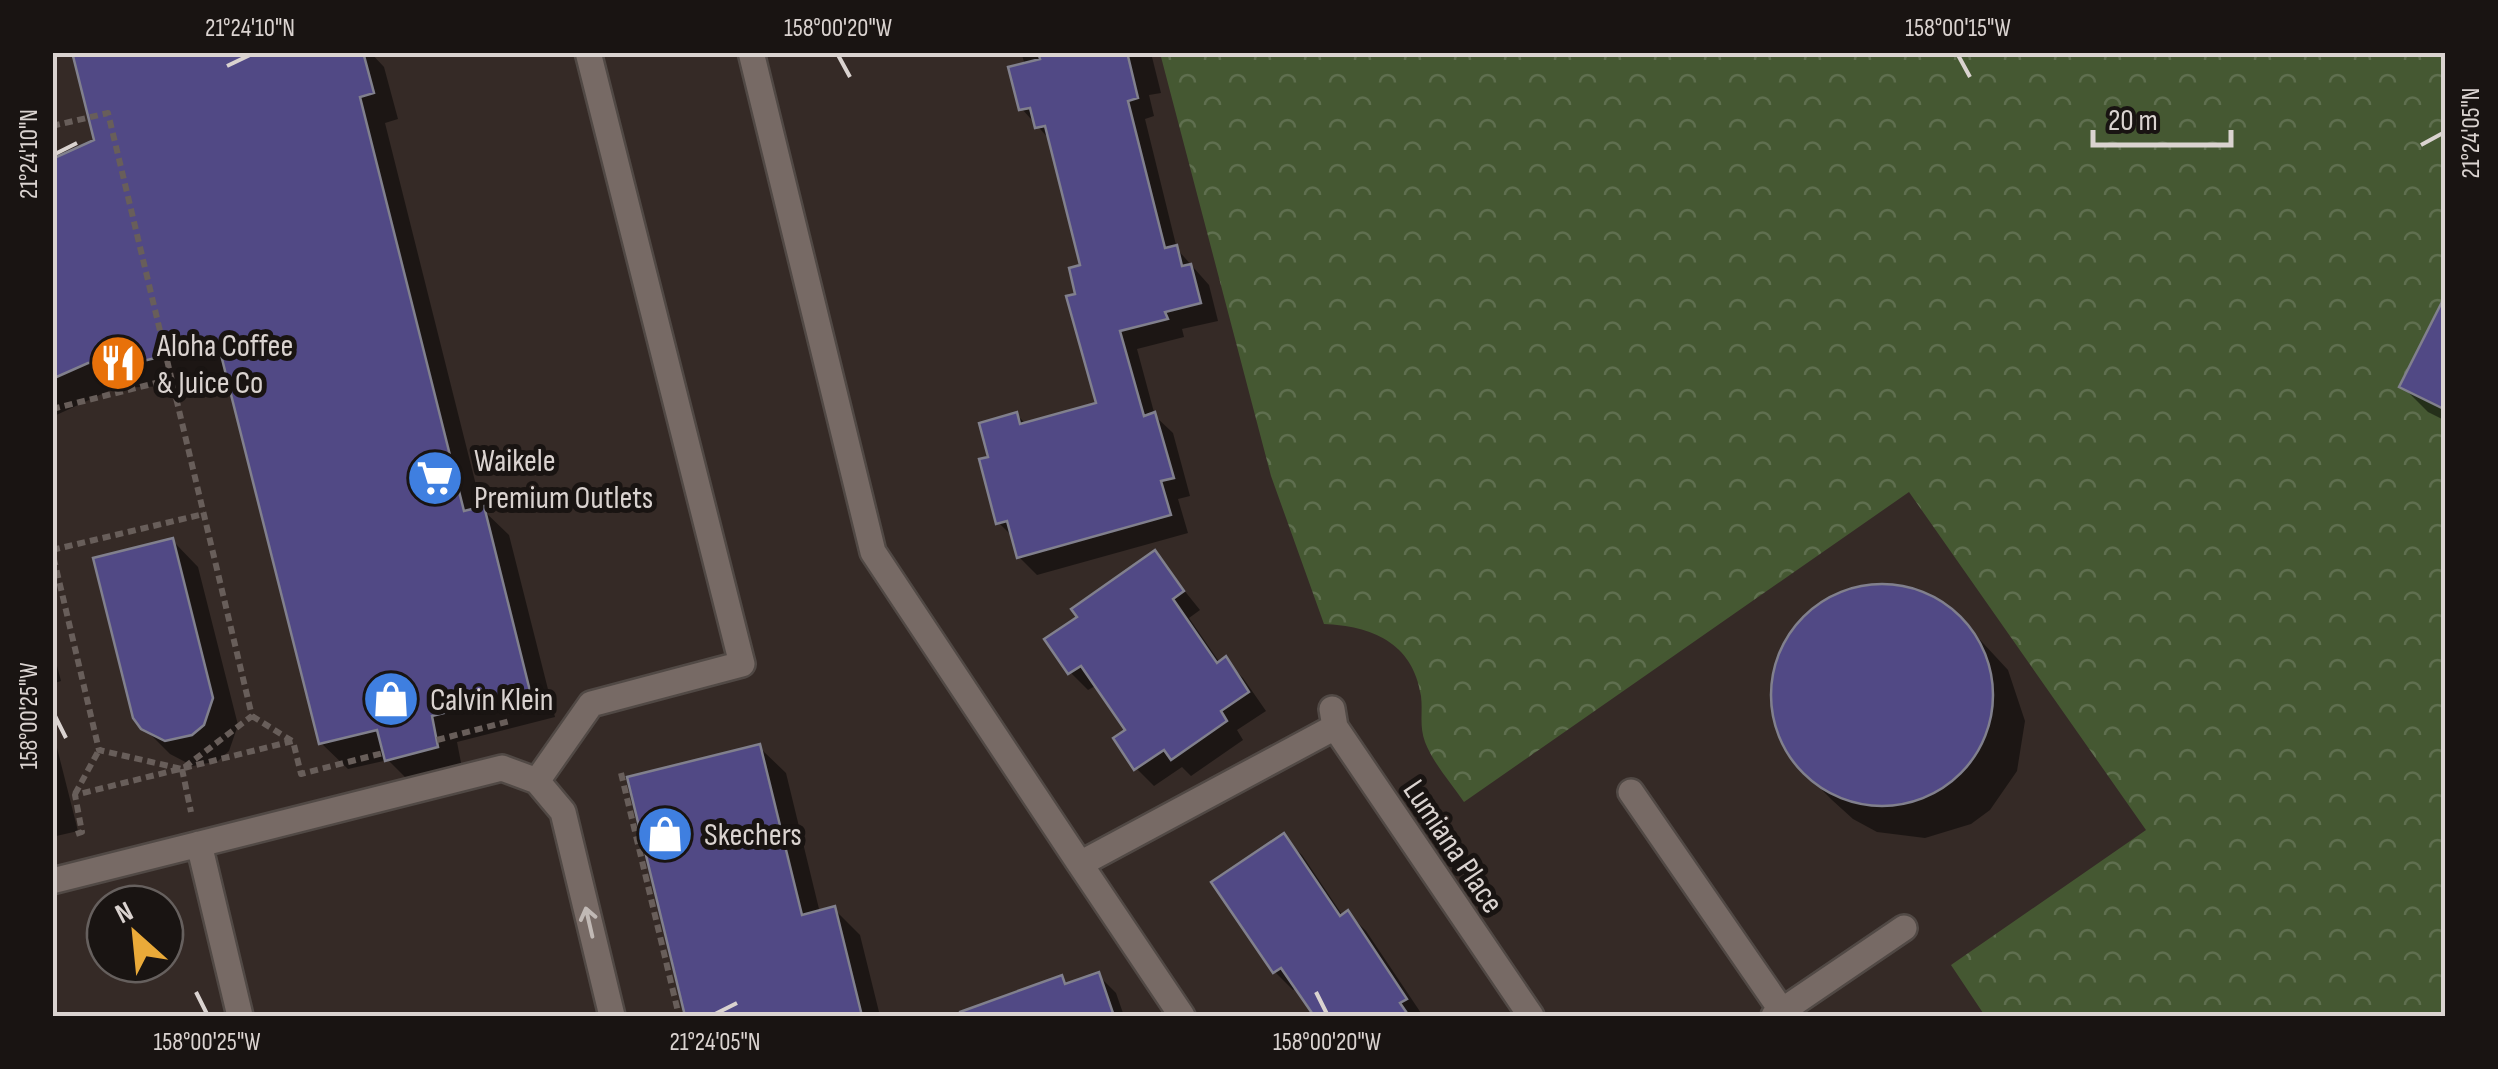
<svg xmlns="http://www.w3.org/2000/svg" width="2498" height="1069" font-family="'Sofia Sans Condensed',sans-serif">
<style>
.forest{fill:url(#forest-crowns)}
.shadow{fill:#0007}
.building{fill:#514985;stroke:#81808d;stroke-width:2.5}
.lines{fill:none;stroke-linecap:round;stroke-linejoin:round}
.minor-casing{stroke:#514945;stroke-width:30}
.path{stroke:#685e5a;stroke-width:6;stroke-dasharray:8 5;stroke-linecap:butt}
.minor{stroke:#776a65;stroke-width:25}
.oneway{stroke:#c1b9b5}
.ticks{fill:none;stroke:#dad3d0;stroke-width:4}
.labels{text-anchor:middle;stroke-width:10;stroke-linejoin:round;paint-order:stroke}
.poi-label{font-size:32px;fill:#dad3d0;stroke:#191412;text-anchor:start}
.street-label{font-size:32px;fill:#dad3d0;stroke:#191412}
.neatline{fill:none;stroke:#dad3d0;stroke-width:4}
.ticks-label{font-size:25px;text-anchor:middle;fill:#dad3d0}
</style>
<defs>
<pattern id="forest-crowns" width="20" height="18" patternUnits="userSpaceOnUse" patternTransform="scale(2.5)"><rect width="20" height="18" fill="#455832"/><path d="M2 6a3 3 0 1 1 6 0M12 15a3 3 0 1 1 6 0" fill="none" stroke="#5f6f4f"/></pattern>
</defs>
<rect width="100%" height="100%" fill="#352a26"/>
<!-- forest -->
<path class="forest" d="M1160,53H2445V1016H1985L1951,965L2146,830L1909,492L1464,802C1451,783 1433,763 1425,742C1419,726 1423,712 1421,696C1413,642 1371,626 1324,624L1271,476Z"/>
<!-- shadow -->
<path class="shadow" d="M75,52H370L384,67L398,119L385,123L482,509L509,535L555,717L457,742L463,773L414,786L388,760L348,769L321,743L228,372L170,386L115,388L52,417V161L97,141Z
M1021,52H1147L1152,57L1161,93L1149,95L1154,116L1145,119L1177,249L1209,285L1218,321L1182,329L1184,337L1137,349L1155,416L1173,433L1190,496L1178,499L1188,533L1037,575L1019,557L1014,538L999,523L991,459L1017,415L1027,425L1099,405L1078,296L1083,267L1051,141L1021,108L1025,65Z
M2446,300V421L2428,412L2402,386Z
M172,540L198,567L238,725L229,751L218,761L193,766L170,754L143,727Z
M1154,553L1200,610L1189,618L1220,663L1225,660L1243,678L1266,711L1237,730L1243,740L1191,776L1182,767L1154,786L1136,768L1128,731L1097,685L1088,690L1070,672L1080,617Z
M1883,586L1910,590L1957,615L2008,670L2025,721L2017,771L1990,810L1971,824L1925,838L1877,832L1853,819L1832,800L1798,766L1783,743L1772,689L1790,637L1830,599Z
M52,647L61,681L52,684Z
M52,728L78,831L52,837Z
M759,747L786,773L820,913L834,909L860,935L880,1016H688L630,779Z
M1283,837L1302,855L1343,916L1348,913L1366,931L1423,1016H1317L1297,987L1293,990L1275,972Z
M1098,975L1116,993L1124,1016H982L1062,978L1069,985Z"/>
<!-- building -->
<path class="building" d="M72,52H363L374,93L360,97L464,511L484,506L530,691L432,716L438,747L385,761L377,730L319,744L218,343L143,361L88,363L52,379V159L94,140Z
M1038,52H1127L1138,98L1128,101L1165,248L1177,245L1182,266L1191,264L1201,303L1165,312L1168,319L1120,331L1144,416L1155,412L1174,478L1161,481L1171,515L1017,558L1007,521L996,524L979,459L988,457L979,423L1017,412L1020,424L1096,403L1066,296L1075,294L1069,268L1080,265L1045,126L1035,128L1030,108L1019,110L1008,67L1040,59Z
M2446,294V410L2399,387Z
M173,538L213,698L204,725L192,735L165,741L141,729L133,718L93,558Z
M1155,550L1184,591L1173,599L1217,663L1226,656L1249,692L1221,711L1227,721L1171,760L1164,750L1134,770L1113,738L1125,730L1081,666L1068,674L1044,639L1077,617L1071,609Z
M1771 695a111 111 0 1 1 222 0a111 111 0 1 1-222 0Z
M760,744L802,915L835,906L862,1016H685L627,777Z
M1284,833L1340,916L1348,910L1407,999L1400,1003L1409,1016H1314L1281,968L1273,973L1211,882Z
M1099,972L1114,1016H960V1012L1062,975L1065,984Z"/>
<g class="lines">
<!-- minor casing -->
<g class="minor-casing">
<path id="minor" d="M751,52L873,552L1080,864
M1332,709L1335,727L1531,1016
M537,781L591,704L742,664L588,52
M1631,792L1782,1011L1774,1016
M199,844L240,1016
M52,881L502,768L537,781L563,812L612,1016
M1782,1011L1904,928
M1182,1016L1080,864L1335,727"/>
</g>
<!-- path -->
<path class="path" d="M52,126L108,113L252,716L182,769L99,750L52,551
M52,409L172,379
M52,550L204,514
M252,716L292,741
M437,740L510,721
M182,769L191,812
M621,773L679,1016
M75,794L99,750
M76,834L82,832L75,795L293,741L301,774L383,753"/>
<!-- minor -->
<use href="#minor" class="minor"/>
</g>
<!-- one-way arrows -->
<defs><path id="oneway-shaft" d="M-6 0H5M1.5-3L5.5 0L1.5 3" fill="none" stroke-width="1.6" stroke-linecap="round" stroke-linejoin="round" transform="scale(2.5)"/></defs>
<use class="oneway" href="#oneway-shaft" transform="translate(589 922) rotate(-103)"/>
<!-- ticks -->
<path class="ticks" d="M838,55L850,77M1958,55L1970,77M227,66L250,55M2421,145L2443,133M55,154L77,143M55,716L66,738M196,992L207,1014M1316,992L1327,1014M715,1014L737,1003"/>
<!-- icons -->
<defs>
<g id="restaurant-disc" transform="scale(2.875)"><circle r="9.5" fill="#e8710a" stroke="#191412"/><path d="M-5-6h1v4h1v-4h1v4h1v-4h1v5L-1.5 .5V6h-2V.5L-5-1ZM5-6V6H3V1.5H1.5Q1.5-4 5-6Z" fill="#fff"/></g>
<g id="supermarket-disc" transform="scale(2.875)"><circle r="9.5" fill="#3f7fe0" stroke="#191412"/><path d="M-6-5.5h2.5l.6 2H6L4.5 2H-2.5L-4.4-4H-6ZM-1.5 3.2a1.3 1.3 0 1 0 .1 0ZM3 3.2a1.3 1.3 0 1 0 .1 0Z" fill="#fff"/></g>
<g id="shop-disc" transform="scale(2.875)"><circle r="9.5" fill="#3f7fe0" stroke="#191412"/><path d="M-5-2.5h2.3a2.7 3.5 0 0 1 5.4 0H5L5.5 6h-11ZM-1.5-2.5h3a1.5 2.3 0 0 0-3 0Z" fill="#fff"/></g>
</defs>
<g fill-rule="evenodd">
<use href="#restaurant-disc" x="118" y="363"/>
<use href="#supermarket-disc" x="435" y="478"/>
<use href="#shop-disc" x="391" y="699"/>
<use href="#shop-disc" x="665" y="834"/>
</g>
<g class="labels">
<!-- poi labels -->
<g class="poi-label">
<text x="157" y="356">Aloha Coffee<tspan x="157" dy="37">&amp; Juice Co</tspan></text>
<text x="474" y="471">Waikele<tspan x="474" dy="37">Premium Outlets</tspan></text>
<text x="430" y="710">Calvin Klein</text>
<text x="704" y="845">Skechers</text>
</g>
<!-- street labels -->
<g class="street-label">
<text transform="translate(1454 846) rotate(56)" y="11">Lumiana Place</text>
</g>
</g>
<!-- border -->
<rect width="2498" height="1069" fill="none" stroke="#191412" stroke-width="110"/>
<!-- north arrow -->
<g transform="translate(135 934) rotate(333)"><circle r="48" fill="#191412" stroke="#66605e" stroke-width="2.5"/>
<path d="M0-8L18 38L0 25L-18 38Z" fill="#eaaa39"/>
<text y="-15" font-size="28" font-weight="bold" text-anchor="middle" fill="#dad3d0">N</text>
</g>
<!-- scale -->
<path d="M2093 130v15h138v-15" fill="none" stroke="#dad3d0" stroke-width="5"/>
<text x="2108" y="130" font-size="30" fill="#dad3d0" stroke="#191412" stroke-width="8" paint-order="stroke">20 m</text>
<rect x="55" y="55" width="2388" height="959" class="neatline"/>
<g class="ticks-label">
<text x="250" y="36">21°24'10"N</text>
<text x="838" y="36">158°00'20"W</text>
<text x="1958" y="36">158°00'15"W</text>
<text transform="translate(2470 133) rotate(-90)" y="9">21°24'05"N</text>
<text transform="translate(28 154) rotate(-90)" y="9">21°24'10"N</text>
<text transform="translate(28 716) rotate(-90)" y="9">158°00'25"W</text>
<text x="207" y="1050">158°00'25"W</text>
<text x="715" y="1050">21°24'05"N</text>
<text x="1327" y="1050">158°00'20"W</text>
</g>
</svg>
